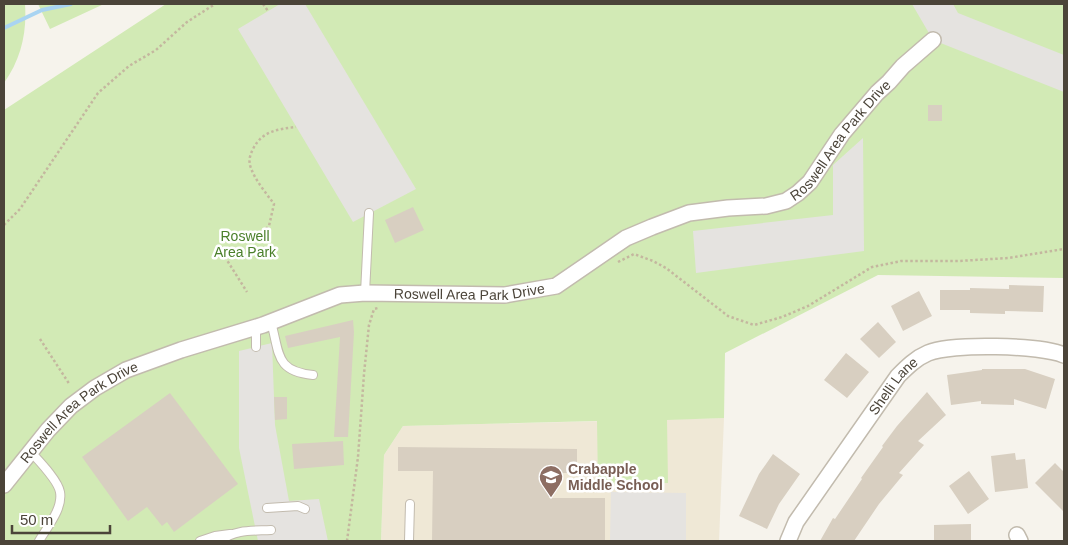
<svg xmlns="http://www.w3.org/2000/svg" width="1068" height="545" font-family="Arial,sans-serif">
<style>
.education{fill:#efe8d6}
.green{fill:#d2eab5}
.parking{fill:#e5e3e0}
.lines{fill:none;stroke-linecap:round;stroke-linejoin:round}
.stream{stroke:#a9d4f2;stroke-width:4}
.building{fill:#d8cfc1}
.lane-casing{stroke:#c2bbae;stroke-width:10}
.street-casing{stroke:#c2bbae;stroke-width:18}
.path{stroke:#c4b79f;stroke-width:2.5;stroke-dasharray:2.5 2.5;stroke-linecap:butt}
.lane{stroke:#fff;stroke-width:8}
.street{stroke:#fff;stroke-width:15}
.labels{text-anchor:middle;stroke-width:5;stroke-linejoin:round;paint-order:stroke}
.street-label{font-size:14px;fill:#4b4439;stroke:#fff}
.park-label{font-size:14px;fill:#4a7f2a;stroke:#fff}
.education-label{font-size:14px;font-weight:bold;fill:#785e54;stroke:#fff;text-anchor:start}
</style>
<rect width="100%" height="100%" fill="#f6f3ec"/>
<!-- education -->
<path class="education" d="M724,418L719,541H381L384,455L403,426Z"/>
<!-- green -->
<path class="green" d="M4,4H25C27,33 21,59 4,83Z
M38,4H104L50,29Z
M166,4H1064V278L878,275L725,353L724,418L667,420L668,483L598,484L597,421L403,426L384,455L381,541H4V110Z"/>
<!-- parking -->
<path class="parking" d="M280,4H305L416,189L353,222L238,29Z
M912,4H953L958,13L1064,55V92L933,40Z
M863,138L864,251L696,273L693,231L833,215V165Z
M272,343L275,425L289,501L319,499L328,541H258L239,448V351Z
M611,492L686,493V541H610Z"/>
<g class="lines">
<!-- stream -->
<path class="stream" d="M4,28L42,10L71,4"/>
</g>
<!-- building -->
<path class="building" d="M928,105H942V121H928Z
M413,207L424,230L395,243L385,220Z
M1009,285L1044,286L1043,312L1005,311V314L970,313V310H940V290H970V288L1009,289Z
M919,291L932,316L903,331L891,306Z
M353,320L354,332L348,437H334L340,337L288,348L285,336Z
M878,322L896,342L879,358L860,339Z
M846,353L869,372L847,398L824,380Z
M982,369H1025L1055,379L1046,409L1014,399V405L981,404V401L951,405L947,375L982,370Z
M927,392L946,415L918,441L924,445L899,473L903,475L879,504L854,541H820L833,518L835,519L862,479L861,478L883,447L882,446L897,426Z
M170,393L238,484L174,532L167,522L162,526L147,507L128,521L82,457Z
M274,397H287V419L275,420Z
M343,441L344,465L294,469L292,444Z
M398,447L577,449V473H550L549,498H605V541H432L433,471H398Z
M1015,453L1016,460L1025,459L1028,488L995,492L991,456Z
M773,454L800,474L779,504L767,529L739,516L759,474Z
M1055,463L1064,472V512L1035,483Z
M969,471L989,499L968,514L949,486Z
M971,524V541H934V525Z"/>
<g class="lines">
<!-- lane casing -->
<g class="lane-casing">
<path id="lane" d="M365,293L369,213
M271,322C280,354 275,371 313,375
M256,327V347
M30,451C38,460 58,480 60,492C63,509 47,527 39,541
M267,508L298,506L305,509
M200,541L215,536L230,534
M220,541C236,529 252,531 271,530
M409,541L410,504"/>
</g>
<!-- street casing -->
<g class="street-casing">
<g id="street">
<path id="s1" d="M4,485L48,430L71,406L95,388L126,370L181,350L263,325L340,295L365,293L505,295L556,286L626,238L652,227L689,213L728,208L766,206L786,201L798,193L810,182L842,134L877,93L889,82L903,66L933,40"/>
<path d="M1017,535L1020,541"/>
<path id="s2" d="M788,541L796,522L898,376C907,367 916,358 928,353C951,343 1041,345 1064,355"/>
</g>
</g>
<!-- path -->
<path class="path" d="M263,4L268,11
M4,225L20,209L98,93L129,66L156,50L187,22L215,4
M266,229L269,226L274,204C266,193 255,180 251,168C248,161 250,155 253,149C262,131 278,129 296,127
M225,257L247,292
M618,262L634,254L653,261L666,268L728,316L754,325L782,317L808,306L872,267L901,261H959L1008,258L1064,249
M40,339L70,385
M347,541L358,457L364,374L369,325L374,309L378,308"/>
<!-- lane -->
<use href="#lane" class="lane"/>
<!-- street -->
<use href="#street" class="street"/>
</g>
<!-- icons -->
<defs>
<g id="school-pin" transform="scale(1.25)"><path d="M0 17L-7.5 6A9.5 9.5 0 1 1 7.5 6Z" fill="#8d6e63" stroke="#fff"/><path d="M0-5L7-2L0 1L-7-2ZM-4 1L0 2.5L4 1V4Q0 6-4 4Z" fill="#fff"/></g>
</defs>
<g fill-rule="evenodd">
<use href="#school-pin" x="551" y="477"/>
</g>
<g class="labels">
<!-- street labels -->
<g class="street-label">
<text dy="5" stroke="none"><textPath href="#s1" startOffset="946">Roswell Area Park Drive</textPath></text>
<text dy="5" stroke="none"><textPath href="#s1" startOffset="526">Roswell Area Park Drive</textPath></text>
<text dy="5" stroke="none"><textPath href="#s2" startOffset="188">Shelli Lane</textPath></text>
<text dy="5" stroke="none"><textPath href="#s1" startOffset="106">Roswell Area Park Drive</textPath></text>
</g>
<!-- park labels -->
<g class="park-label">
<text x="245" y="241">Roswell<tspan x="245" dy="16">Area Park</tspan></text>
</g>
<!-- education labels -->
<g class="education-label">
<text x="568" y="474">Crabapple<tspan x="568" dy="16">Middle School</tspan></text>
</g>
</g>
<!-- border -->
<rect width="1068" height="545" fill="none" stroke="#4b4439" stroke-width="10"/>
<!-- scale -->
<path d="M12 525v8h98v-8" fill="none" stroke="#4b4439" stroke-width="2.5"/>
<text x="20" y="525" font-size="15" fill="#4b4439" stroke="#ffffff" stroke-width="4" paint-order="stroke">50 m</text>
</svg>
